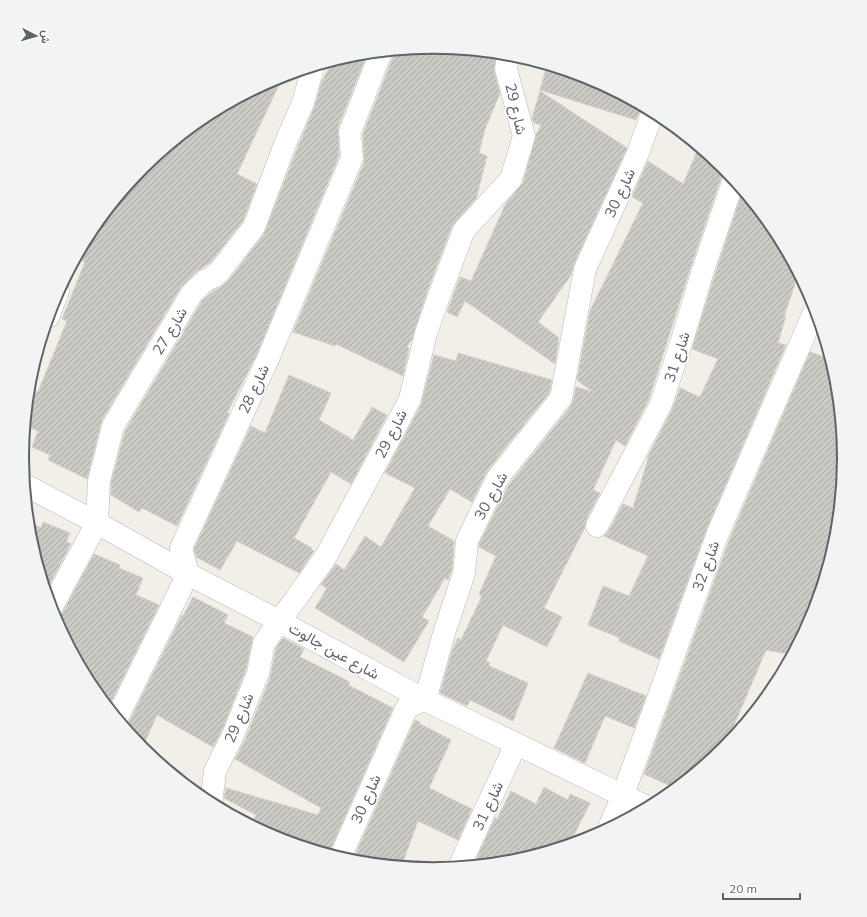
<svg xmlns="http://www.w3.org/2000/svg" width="867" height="917" font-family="Mulish,Vazirmatn,sans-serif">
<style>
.building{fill:url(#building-hatch);stroke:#d6d1c6}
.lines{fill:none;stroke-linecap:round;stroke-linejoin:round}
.minor-casing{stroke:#b5b8bc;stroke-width:23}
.minor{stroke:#fff;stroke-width:22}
.labels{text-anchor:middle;stroke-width:3;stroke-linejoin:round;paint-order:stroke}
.street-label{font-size:15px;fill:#5f6368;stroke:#fff}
.rim{fill:none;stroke:#5f6368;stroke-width:2}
</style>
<defs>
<pattern id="building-hatch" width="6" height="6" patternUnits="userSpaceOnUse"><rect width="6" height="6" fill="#cccac5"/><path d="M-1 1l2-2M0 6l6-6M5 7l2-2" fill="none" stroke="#a9a8a4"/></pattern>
</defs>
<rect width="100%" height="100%" fill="#f1efe8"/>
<!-- building -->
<path class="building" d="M434,47L496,53L494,72L500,93L485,129L479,153L487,156L476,199L452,226L427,292L412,339L407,347L409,348L403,376L336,344L335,346L293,332L364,163V157L363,134L393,57V51Z
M367,54L338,127L339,156L256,356L227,413L229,414L177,526L142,508L139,512L111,495V483L125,431L202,301L213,291L221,287L229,280L264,234L299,144L314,108L322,81L333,61L353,55Z
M547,65L591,78L642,106L636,120L540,90Z
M283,76L237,174L257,184L243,221L210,263L197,271L181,287L102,420L87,479L48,460L50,455L32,447L38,431L25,425L29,389L38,392L67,321L62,319L85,262L82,261L98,222L143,167L205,116L276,78Z
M540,91L627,148L574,264L571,275L538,322L559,338L555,364L465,301L457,317L447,312L460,277L471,281L506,203L523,183L536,135L541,125L534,123L532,118Z
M699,147L726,169L722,175L691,266L649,399L625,446L616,440L593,490L600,493L586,520L585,527L544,608L562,617L547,647L503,625L486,661L490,663L489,666L528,683L513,721L470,700L467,706L440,693L452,651L458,638L461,640L482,596L479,594L496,556L479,547V544L508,486L571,406L573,400L576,387L593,392L577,380L590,311L643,203L632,197L648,161L683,184Z
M743,190L776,230L799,273L784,316H786L778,343L786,345L707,528L659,659L619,641L620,638L588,625L603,586L629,596L648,556L604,536L608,532L623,504L633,508L648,459L647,458L672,410L680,388L700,397L718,359L692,349L715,274Z
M810,352L831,359L837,378L845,459L837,539L814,616L793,655L766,650L723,751L677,789L644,774L730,538Z
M458,353L552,380L549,393L487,471L472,502L450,489L428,526L454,541L452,570L448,580L445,578L422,617L429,621L404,662L315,608L327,588L321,585L336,564L344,570L365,536L381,547L415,488L385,473L421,405L434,355L456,361Z
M289,375L331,393L319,420L353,440L372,407L387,415L351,484L331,472L294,538L312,548L311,550L314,551L299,573L237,541L220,570L196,557L194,549L251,426L265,433Z
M28,521L41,528L43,522L70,533L66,542L71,544L46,591L30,539Z
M94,554L120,565L119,568L143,578L136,595L159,605L108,708L91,687L55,619L62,614Z
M193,597L228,615L224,623L253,637L246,669L222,730L213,747L157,715L142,748L125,728L128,724L182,615L183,616Z
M283,638L304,649L300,657L350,682L348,685L393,708L328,855L295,844L296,842L253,822L256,815L224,798L226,788L318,815L321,808L235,759L245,740L270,678L276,648Z
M588,673L646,696L634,728L605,716L585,763L554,748Z
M415,720L420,722V724L451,740L429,788L472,809L458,840L418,821L401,867L352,862Z
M544,787L568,800L570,794L590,803L569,845L514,862L473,866L495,818L497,819L511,791L536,804Z"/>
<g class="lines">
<!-- minor casing -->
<g class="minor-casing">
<path id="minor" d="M48,317L58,291
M25,485L97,523L188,574L279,621L425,700L649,808
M597,526L661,404L683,337L703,270L734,179
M51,608L97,523L99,481L113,426L192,293L206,280L213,277L219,272L254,227L287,139L303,103L313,67
M117,718L188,574L181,548L267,361L352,158L350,132L381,52
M211,804L215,771L233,735L258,673L264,643L325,558L389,439L410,399L426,333L439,296L464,230L511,179L524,136L506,69L508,54
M608,830L623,795L718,533L816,308
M340,858L407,707L425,700L445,630L464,573L467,541L497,479L561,398L585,269L638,153L653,111
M459,867L516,744"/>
</g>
<!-- minor -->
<use href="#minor" class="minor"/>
</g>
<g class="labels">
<!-- street labels -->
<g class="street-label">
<text transform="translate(516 109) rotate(77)" y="5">شارع 29</text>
<text transform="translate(620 193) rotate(-65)" y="5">شارع 30</text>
<text transform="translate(170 331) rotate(-59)" y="5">شارع 27</text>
<text transform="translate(677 357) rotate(-72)" y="5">شارع 31</text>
<text transform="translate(254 389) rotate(-65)" y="5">شارع 28</text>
<text transform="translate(391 434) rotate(-63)" y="5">شارع 29</text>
<text transform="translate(491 496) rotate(-61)" y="5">شارع 30</text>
<text transform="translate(706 566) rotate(-70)" y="5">شارع 32</text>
<text transform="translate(334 651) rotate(29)" y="5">شارع عين جالوت</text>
<text transform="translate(239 718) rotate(-67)" y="5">شارع 29</text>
<text transform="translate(366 799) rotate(-66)" y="5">شارع 30</text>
<text transform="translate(488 806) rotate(-65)" y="5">شارع 31</text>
</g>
</g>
<!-- crop -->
<path d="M0 0H867V917H0ZM29 458a404 404 0 1 1 808 0a404 404 0 1 1-808 0Z" fill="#f2f3f3" fill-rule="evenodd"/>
<path class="rim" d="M29 458a404 404 0 1 1 808 0a404 404 0 1 1-808 0Z"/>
<!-- north arrow -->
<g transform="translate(36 36) rotate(96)" stroke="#ffffff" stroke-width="3" paint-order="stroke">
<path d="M0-3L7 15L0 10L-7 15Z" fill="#5f6368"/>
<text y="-6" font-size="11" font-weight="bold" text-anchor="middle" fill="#5f6368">ش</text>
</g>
<!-- scale -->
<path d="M723 893v6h77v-6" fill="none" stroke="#5f6368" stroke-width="2"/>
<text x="729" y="893" font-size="12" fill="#5f6368" stroke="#ffffff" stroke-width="3" paint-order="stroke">20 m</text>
</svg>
